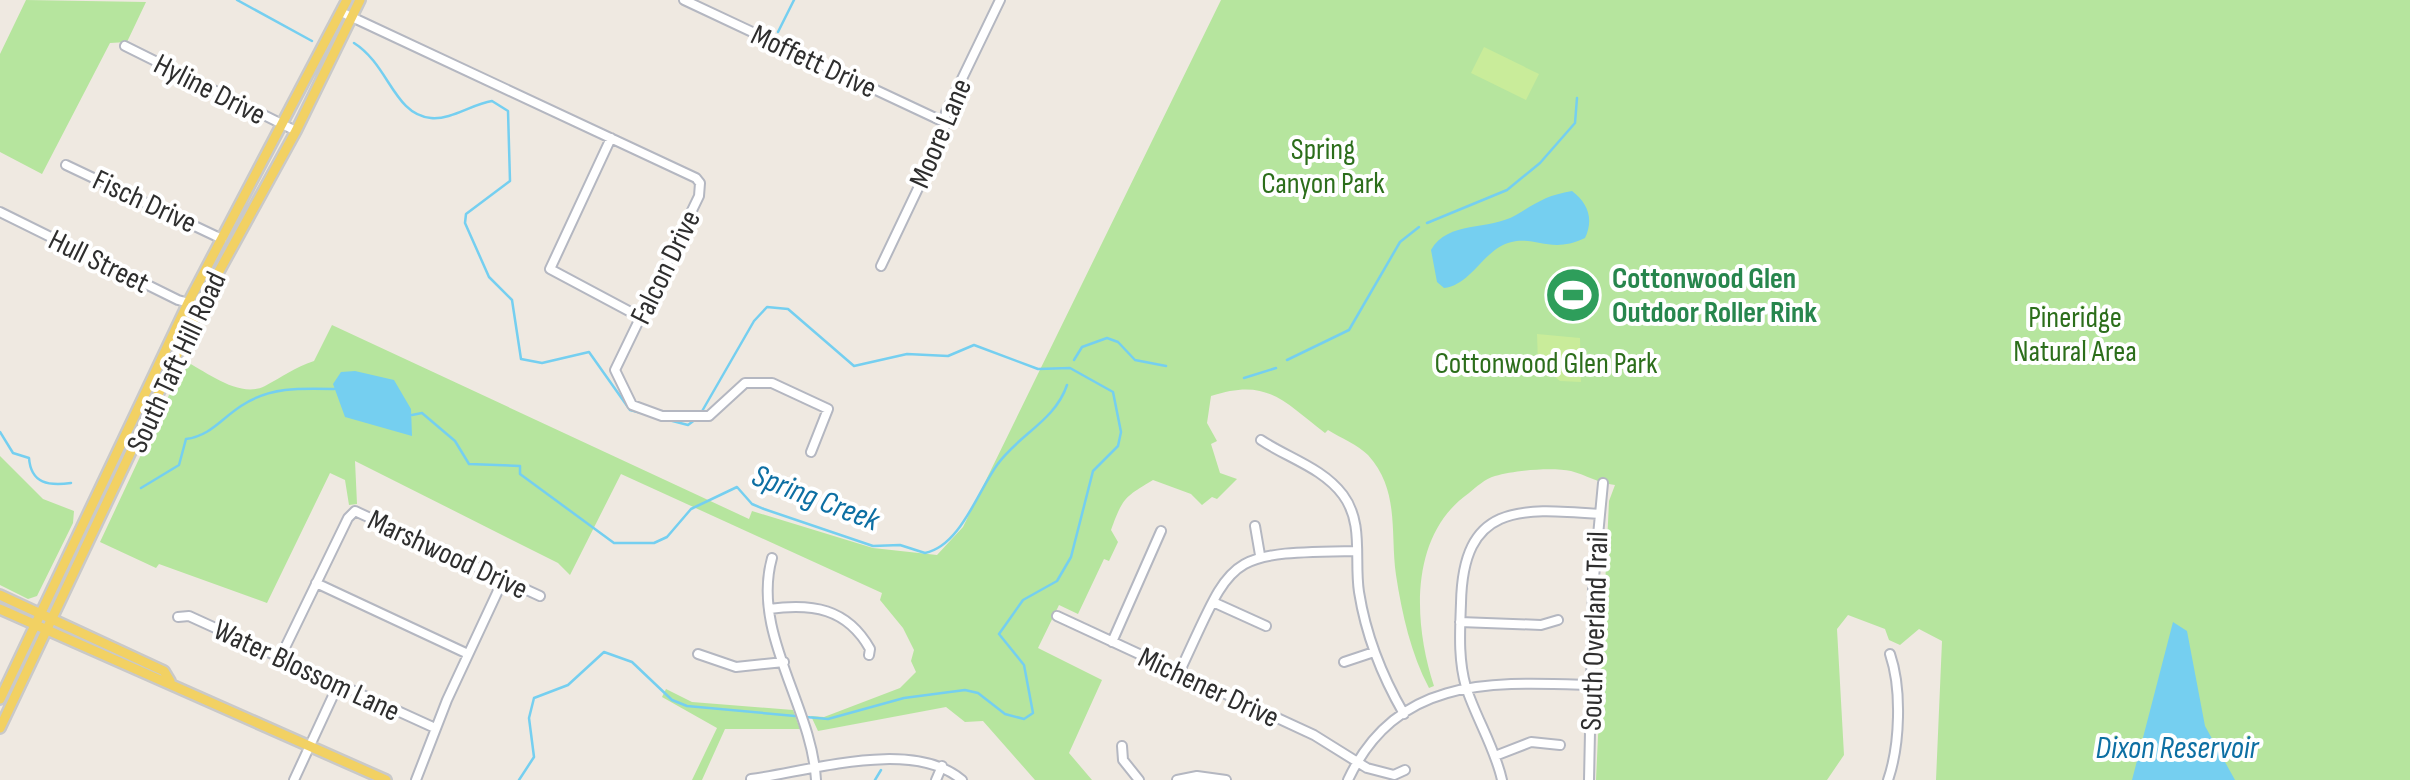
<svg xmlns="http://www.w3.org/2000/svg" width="2410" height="780" font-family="'Sofia Sans Condensed',sans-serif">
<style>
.green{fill:#b6e59e}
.pitch{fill:#c9ec9a}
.water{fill:#75cff0}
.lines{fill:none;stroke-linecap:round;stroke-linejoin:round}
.stream{stroke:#75cff0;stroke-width:2.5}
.minor-casing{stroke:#b4b7c1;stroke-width:12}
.major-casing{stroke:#c9c9c9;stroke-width:14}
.minor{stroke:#fff;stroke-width:8}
.major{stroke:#f2d163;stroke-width:9}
.labels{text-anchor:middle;stroke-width:8;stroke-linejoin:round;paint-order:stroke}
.street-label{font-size:30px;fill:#2e2e2e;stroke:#fff}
.park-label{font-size:30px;fill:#2c6e1b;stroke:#fff}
.leisure-label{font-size:30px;font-weight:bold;fill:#27864d;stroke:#fff;text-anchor:start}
.water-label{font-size:32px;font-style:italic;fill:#0d6fa3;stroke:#fff}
</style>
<rect width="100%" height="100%" fill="#efe9e1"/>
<!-- green -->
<path class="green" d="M26,0L146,2L127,42L110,43L42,174L0,152V54Z
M1221,0H2410V780H1936L1942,641L1919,629L1900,645L1889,640L1885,629L1848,615L1837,629L1844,755L1827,780H1596L1609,501L1615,485C1598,483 1586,475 1571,471C1553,467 1515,470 1495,476C1485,479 1476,487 1469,493C1409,535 1413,622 1434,686L1429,688C1411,654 1402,614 1396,575C1390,533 1400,490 1368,455C1358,445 1341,438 1328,430L1325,433C1284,402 1268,377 1211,396L1207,423L1217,441L1211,444L1220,473L1237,479L1217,499L1212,497L1202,505L1191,494L1153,480C1125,497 1123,497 1111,530L1118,542L1109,561L1104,559L1078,614L1059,605L1038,648L1102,680L1069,753L1092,780H1035L983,721L965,722L946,707L818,731L811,716L824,717L900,688L916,672L911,661L914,650L903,628L880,600L882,593L621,474L570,575L558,563L355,461L357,504L349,505L345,480L330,473L267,603L159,564L156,568L100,542L185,361C207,372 240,399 265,386C282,377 295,367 314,361L332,325L749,519L752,511L873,548L937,555L963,527Z
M0,456L43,499L74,511L73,523L37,596L28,599L0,585Z
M666,689L692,702L793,710L800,729H725L702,780H692L717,728L662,697Z"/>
<!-- pitch -->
<path class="pitch" d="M1484,47L1539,74L1526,100L1471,73Z
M1537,334L1580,338L1581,382L1560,381L1538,362Z"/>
<!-- water -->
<path class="water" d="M1572,191C1588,203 1594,219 1585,238C1550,255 1534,234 1508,243C1483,251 1471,285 1444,288L1437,282L1431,250C1448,220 1489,231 1516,215C1536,203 1547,195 1572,191Z
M355,371L394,380L411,409L412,436L345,417L333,384L341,372Z
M2173,622L2187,631L2205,726L2235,780H2132Z"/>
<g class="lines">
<!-- stream -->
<path class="stream" d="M237,0L312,41
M778,32L794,0
M354,43C389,65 394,115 431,118C451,120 472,104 492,101L508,111L510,181L466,214L465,223L489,277L512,300L521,359L542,363L589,352L630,410L688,425L696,419
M1427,223L1507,190L1540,163L1575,123L1577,98
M1074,360L1082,347L1107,338L1118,342L1135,360L1166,366
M1287,360L1349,330L1400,242L1419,227
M1244,378L1276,368
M412,415L422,413L455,441L469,464L520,466V474L614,543H654L667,537L691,509L737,487L752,504L764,509L873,546L900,545L925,553C960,546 977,493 997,465C1018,435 1055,421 1067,385
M0,432L13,453L29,458C31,484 49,486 71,483
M141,488L179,465L186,439C210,436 221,419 241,406C269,387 300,388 334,389
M519,780L534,757L529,718L534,698L568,685L604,652L632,662L672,700L687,706L828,719L904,698L965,690L978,693L1005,714L1024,719L1033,713L1024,665L999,634L1023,600L1057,581L1071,557L1093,471L1118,446L1121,432L1113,392L1070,368L1038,369L974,345L948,356L907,354L854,366L788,309L767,307L754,321L701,413
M875,780L881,770"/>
<!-- minor casing -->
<g class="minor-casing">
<path id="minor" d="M684,0L944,122
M341,12L696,178L700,183L699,196L615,370L632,405L662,416H709L745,383H772L828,409L811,452
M125,46L296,131
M611,138L550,269L640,317
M66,165L222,239
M0,212L178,300L200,306
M881,266L943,136L946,112L1000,0
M1261,440C1288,458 1323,468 1343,495C1364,523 1354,560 1359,592C1366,636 1382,676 1404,714
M1255,526L1260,555
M772,558C751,633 812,706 816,780
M316,583L468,654
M1213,602L1266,626
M769,609C812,603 847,608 870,649L869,655
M1057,616L1314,735L1367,768L1394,775L1405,770
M178,617L189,616L435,728
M1460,622L1541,625L1558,620
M1112,642L1161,531
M698,654L736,667L784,662
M280,658L348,518L355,511L540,596
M1344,662L1374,652
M1179,673C1235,554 1222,553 1357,551
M1122,746L1123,760L1139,780
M1495,756L1531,742L1560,745
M751,779C811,771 912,738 962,780
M294,780L338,685
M416,780L447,700L503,580
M936,780L942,766
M1177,780L1197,776L1226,780
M1348,780C1397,675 1493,682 1591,685
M1502,780C1495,748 1476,718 1466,687C1458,659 1460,631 1461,603C1463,503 1519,508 1599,514
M1589,780L1593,588L1603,483
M1888,780C1900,745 1902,689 1890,654"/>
</g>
<!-- major casing -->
<g class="major-casing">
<path id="major" d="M0,595L164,671L170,681
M0,609L386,780
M0,699L189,301L347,0
M0,728L200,306L296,131L360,0"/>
</g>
<!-- minor -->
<use href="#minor" class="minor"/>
<!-- major -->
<use href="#major" class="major"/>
</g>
<!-- icons -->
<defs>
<g id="stadium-disc" transform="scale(2.875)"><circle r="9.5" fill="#2e9e5b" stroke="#fff"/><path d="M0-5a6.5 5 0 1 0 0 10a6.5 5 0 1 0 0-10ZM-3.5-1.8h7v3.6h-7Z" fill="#fff"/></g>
</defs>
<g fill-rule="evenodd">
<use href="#stadium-disc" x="1573" y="295"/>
</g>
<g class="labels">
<!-- street labels -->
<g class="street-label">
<text transform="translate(814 61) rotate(25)" y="10">Moffett Drive</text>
<text transform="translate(210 89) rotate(27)" y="10">Hyline Drive</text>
<text transform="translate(940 133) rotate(-67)" y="10">Moore Lane</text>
<text transform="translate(145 201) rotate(25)" y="10">Fisch Drive</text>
<text transform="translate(99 261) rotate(26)" y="10">Hull Street</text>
<text transform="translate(665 267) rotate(-64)" y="10">Falcon Drive</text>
<text transform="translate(176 362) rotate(-65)" y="10">South Taft Hill Road</text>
<text transform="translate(448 554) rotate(25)" y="10">Marshwood Drive</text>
<text transform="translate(1594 631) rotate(-88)" y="10">South Overland Trail</text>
<text transform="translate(307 670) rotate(25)" y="10">Water Blossom Lane</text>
<text transform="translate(1209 687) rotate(25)" y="10">Michener Drive</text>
</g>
<!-- park labels -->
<g class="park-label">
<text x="1323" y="159">Spring<tspan x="1323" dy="34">Canyon Park</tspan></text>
<text x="2075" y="327">Pineridge<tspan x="2075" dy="34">Natural Area</tspan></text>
<text x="1546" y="373">Cottonwood Glen Park</text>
</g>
<!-- leisure labels -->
<g class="leisure-label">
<text x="1612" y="288">Cottonwood Glen<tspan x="1612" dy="34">Outdoor Roller Rink</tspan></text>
</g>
<!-- water labels -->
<g class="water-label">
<text transform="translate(816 497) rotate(21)" y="11">Spring Creek</text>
<text x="2177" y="758">Dixon Reservoir</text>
</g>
</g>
</svg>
